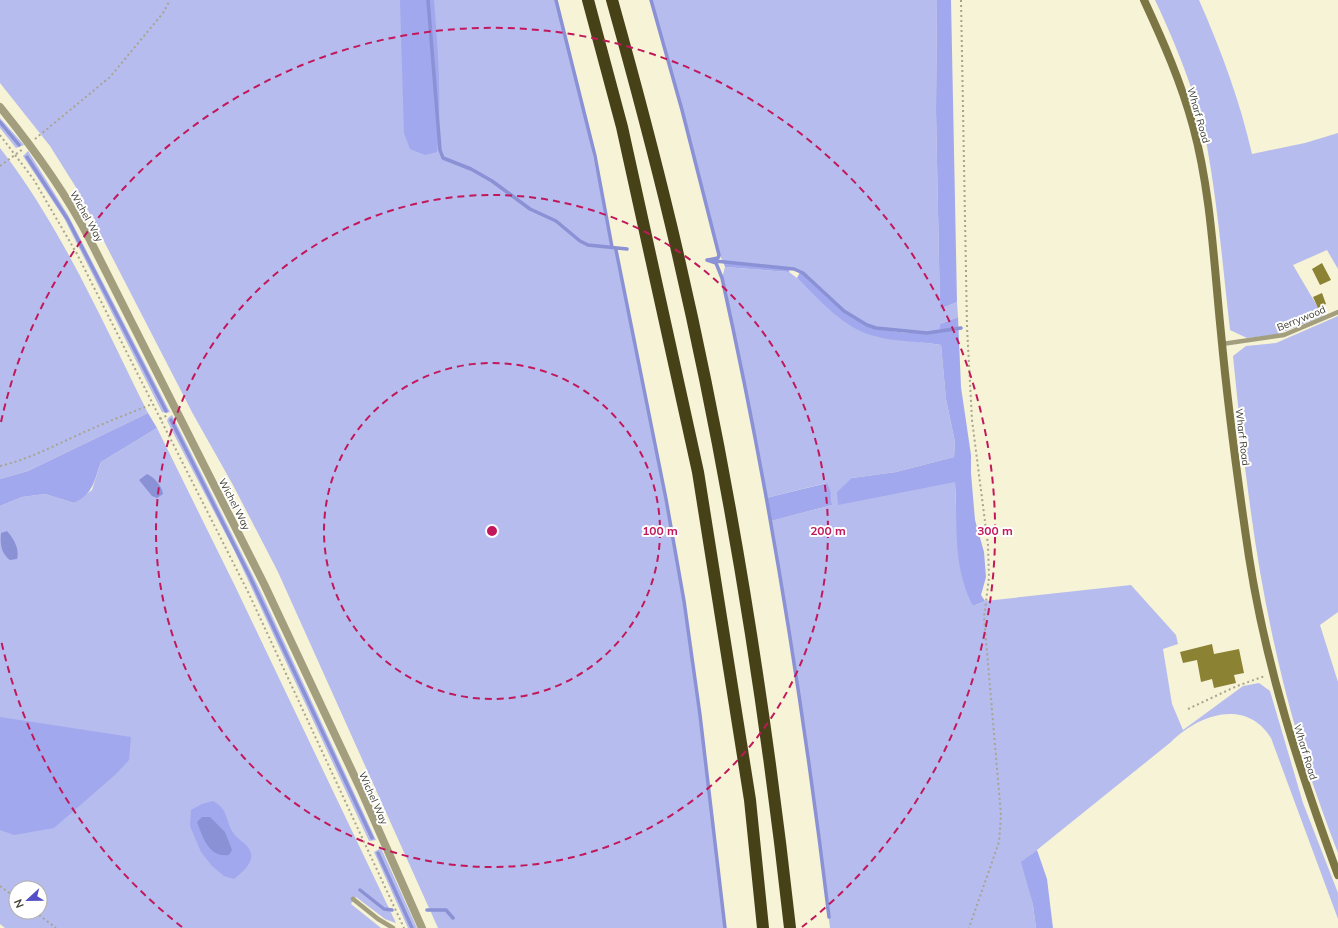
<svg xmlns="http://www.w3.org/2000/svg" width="1338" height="928" font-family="Mulish,sans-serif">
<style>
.green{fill:#b6bcee;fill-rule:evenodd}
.forest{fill:#a1a8ee}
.water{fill:#8b91d5}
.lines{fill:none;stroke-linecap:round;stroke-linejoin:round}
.stream{stroke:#8b91d5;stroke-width:3.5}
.building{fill:#8c8233}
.path{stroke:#a7a58f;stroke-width:2;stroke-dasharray:2 3;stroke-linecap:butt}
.service{stroke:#a29e7e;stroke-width:4.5}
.tertiary{stroke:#a29e7e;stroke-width:8}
.secondary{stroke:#7c7645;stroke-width:8}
.motorway{stroke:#464117;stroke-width:12}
.ring{fill:none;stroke:#c2185b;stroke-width:2;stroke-dasharray:7 5}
.labels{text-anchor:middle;stroke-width:4;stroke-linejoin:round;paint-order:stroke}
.street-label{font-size:10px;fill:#3e3d32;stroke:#fff}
.centre{fill:#c2185b;stroke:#fff;stroke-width:2}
.ring-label{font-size:12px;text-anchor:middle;font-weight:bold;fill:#c2185b;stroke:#fff;stroke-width:4;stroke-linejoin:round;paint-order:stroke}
</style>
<rect width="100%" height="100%" fill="#f6f3d6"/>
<!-- green -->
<path class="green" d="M0,0H556L577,79L612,247L616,250L666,499L684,601L700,715L725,928H438L278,572L233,485L193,414L77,189L50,146L0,83Z
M651,0H937L936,111L940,309L957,302L958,317L940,324V332L936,333C896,334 863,330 833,302C820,291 809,277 794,269L723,261L719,255L682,110Z
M1155,0H1199C1221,50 1240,101 1252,154L1305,143L1338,133V269L1327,250L1293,265L1323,316L1275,335L1247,338L1230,330C1223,269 1218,207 1207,146C1199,101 1175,42 1155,0Z
M0,118L24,145L16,148L0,128Z
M0,148C62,228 103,323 148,413L28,471L0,479Z
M28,151L68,215L170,412L166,413L162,412L64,218L23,156Z
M725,267L789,272L797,278L829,308L875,336L941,345L946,399L955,442L954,457L896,472L852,478L955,482L956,508L973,606L985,601L1131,585L1176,635L1178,644L1163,649L1172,704L1183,730L1243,686L1259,683L1270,691L1303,803L1338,893V919L1271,738C1246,698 1199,714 1171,742L1022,862L1033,905L1036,928H830C814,792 794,656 771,521L832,505L831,492L826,483L766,498L722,278Z
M1338,316V612L1320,625L1338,682V853C1313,789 1292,723 1277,656C1254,558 1243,456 1233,356L1246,346L1276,343Z
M172,415L260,590L376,840L369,841L235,552L167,421L168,418Z
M157,428L235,586L396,923L385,919L356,897L351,904L381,928H5L0,924V506L22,497L45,494L74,503L92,490L101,462ZM16,888H40V912H16Z
M381,848L417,928H408L374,852Z"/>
<!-- forest -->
<path class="forest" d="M400,0H434C438,50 442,102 437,152L425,155L410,149L404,133Z
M937,0H951L957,302L940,309L936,111Z
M723,261L790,268L789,272L725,267Z
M800,272C813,279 823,294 834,303C865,331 895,334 936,333L940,332V324L958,317L961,387L971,455V473L975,520L984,552L986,577L981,595L985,601L973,606C952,565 958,526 955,482L838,505L837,492L852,478L896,472L954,457L955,442L946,399L941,345C919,341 896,342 874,336C843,328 819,299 797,278Z
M148,413L157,428L101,462C94,481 94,493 74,503L45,494L22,497L0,506V479L28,471Z
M827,483L831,492L832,505L771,521L766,498Z
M0,717L131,737L129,760L116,774L54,828L14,835L0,830Z
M213,801C228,809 225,818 232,831C235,837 241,840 245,844C260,858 245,870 234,879L224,876L212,866L201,852L190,826L191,810L202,804Z
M1037,850L1047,879L1053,928H1036L1033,905L1021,862Z"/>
<!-- water -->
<path class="water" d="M147,474C154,477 162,486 163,494L157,498L152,496L139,480Z
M7,531C13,538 20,548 17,559L10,560C1,553 0,544 1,533Z
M202,817H210L225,832L232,850L229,855C209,858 203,838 197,822Z"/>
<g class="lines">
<!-- stream -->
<path class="stream" d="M428,0L440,150L443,158L471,169L492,181L530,209L556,221L580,241L588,245L627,249
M556,0L595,156L612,247
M651,0L682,110L719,255L718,258L708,260
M0,122L19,145
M27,157L68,220L166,411
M616,250L666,499L684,601L700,715L725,928
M707,260L716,263L722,278C769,489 803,702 829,917
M715,261L794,269L803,273L844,311L867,325L876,328L927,333L961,328
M171,420L250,577L372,838
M378,853L412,928
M360,890L384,909L392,910
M427,910H446L453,918"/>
</g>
<!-- building -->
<path class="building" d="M1322,263L1331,280L1320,285L1312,269Z
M1322,293L1326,304L1318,308L1313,297Z
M1212,644L1214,654L1239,649L1244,673L1234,675L1236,683L1214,688L1212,679L1201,682L1197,660L1183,663L1180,652Z"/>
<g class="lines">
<!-- path -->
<path class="path" d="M961,0L967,327L972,420L988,545L989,578L984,617L1001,815L999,842L969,928
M0,135L34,180L77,254L249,594L404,928
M35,139L110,77L163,13L170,0
M0,166L23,149
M160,419L168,415
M0,466C30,459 53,446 80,434C104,423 128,414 152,404
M1188,709L1237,686L1265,676
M0,886L16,898
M35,912L56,928"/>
<!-- service -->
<path class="service" d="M1222,344L1284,335L1338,312
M353,899L378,919L393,928"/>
<!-- tertiary -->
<path class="tertiary" d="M0,107C34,149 64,190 89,238L264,584L360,788L422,928"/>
<!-- secondary -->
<path class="secondary" d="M1144,0C1163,41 1181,82 1193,126C1211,192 1214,265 1221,333C1228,408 1238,483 1249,557C1266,667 1300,772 1338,875"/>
<!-- motorway -->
<path class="motorway" d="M588,0L622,127L698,472L750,800L763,928
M612,0C633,75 653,150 671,225C726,456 764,692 790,928"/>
</g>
<!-- distance rings -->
<g class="ring">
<circle cx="492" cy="531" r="168"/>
<circle cx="492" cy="531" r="336"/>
<path d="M182 927A503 503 0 0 1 1 640M1 422A503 503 0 1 1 802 927"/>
</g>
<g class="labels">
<!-- street labels -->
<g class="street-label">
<text transform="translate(1199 115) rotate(74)" y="4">Wharf Road</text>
<text transform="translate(87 216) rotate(61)" y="4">Wichel Way</text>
<text transform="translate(1301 318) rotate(-22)" y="4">Berrywood</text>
<text transform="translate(1243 437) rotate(83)" y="4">Wharf Road</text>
<text transform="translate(235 504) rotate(63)" y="4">Wichel Way</text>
<text transform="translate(1306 752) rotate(73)" y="4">Wharf Road</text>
<text transform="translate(374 798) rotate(66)" y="4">Wichel Way</text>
</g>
</g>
<circle cx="492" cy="531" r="6" class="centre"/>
<g class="ring-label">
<text x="660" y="535">100 m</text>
<text x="828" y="535">200 m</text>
<text x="995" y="535">300 m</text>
</g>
<!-- north arrow -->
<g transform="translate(28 900) rotate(248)"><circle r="19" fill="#ffffff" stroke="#b2b1ad"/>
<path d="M0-3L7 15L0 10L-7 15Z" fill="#534ec6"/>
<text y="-6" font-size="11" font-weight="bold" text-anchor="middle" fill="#3e3d32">N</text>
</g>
</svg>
